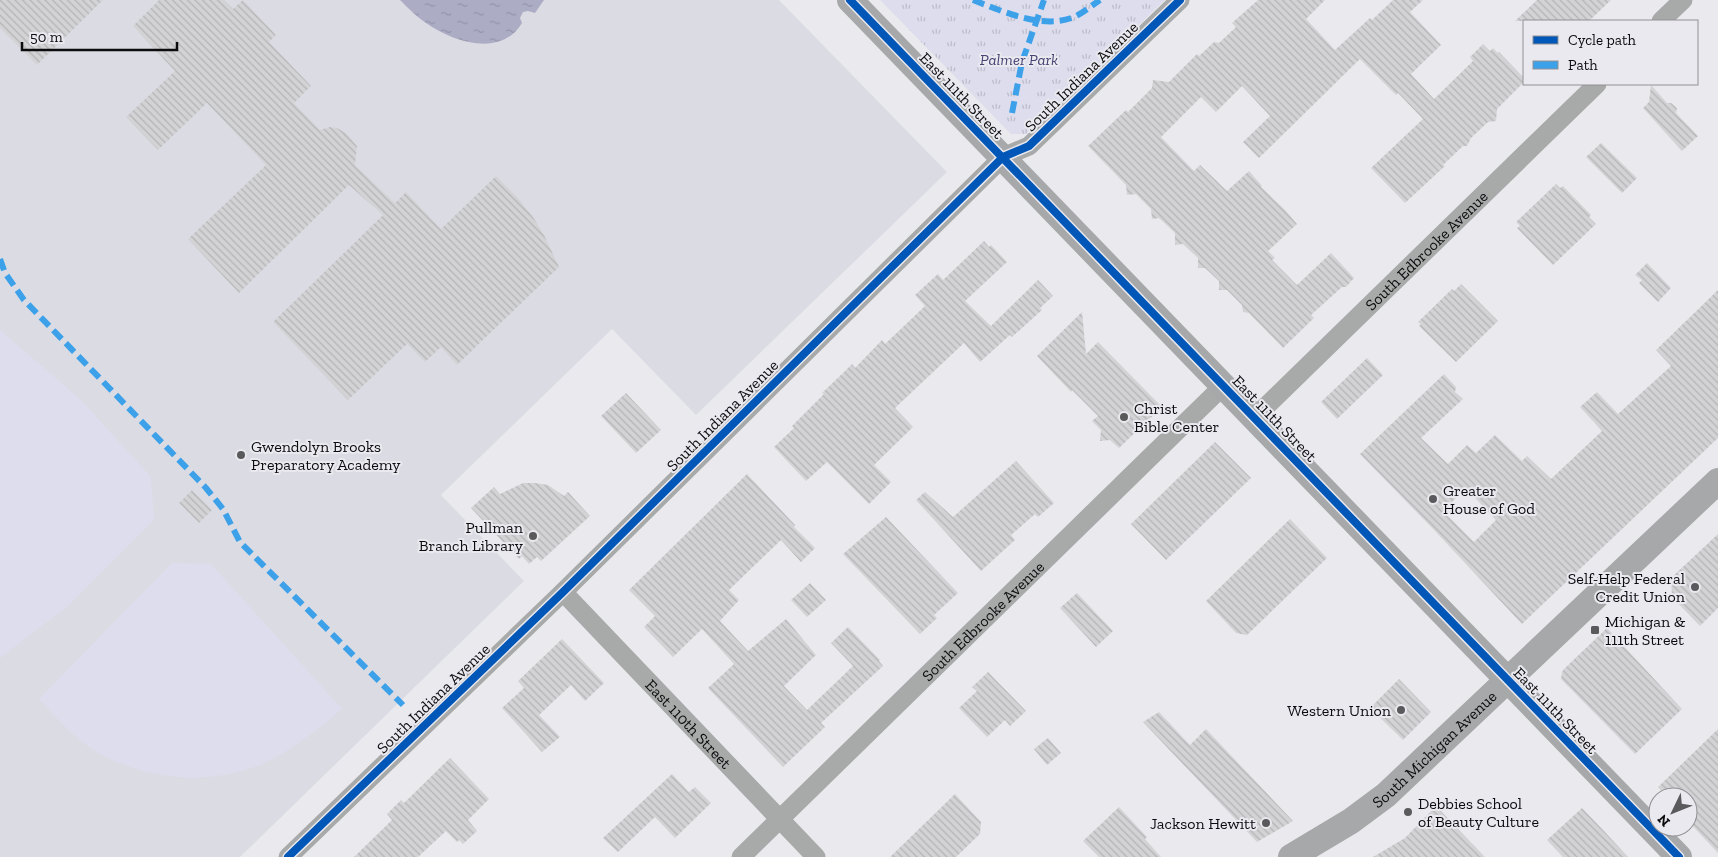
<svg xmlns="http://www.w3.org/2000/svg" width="1718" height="857" font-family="'Zilla Slab',serif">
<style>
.built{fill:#dbdbe4}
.park{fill:url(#park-tufts)}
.garden{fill:#dddded}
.water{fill:url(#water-ripples)}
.building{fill:url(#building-back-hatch);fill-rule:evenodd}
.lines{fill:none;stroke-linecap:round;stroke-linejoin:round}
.minor{stroke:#a8a9a9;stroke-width:19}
.secondary{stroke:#a7a8a9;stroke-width:26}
.quiet{stroke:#3ca1e9;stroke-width:6;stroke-dasharray:12 6;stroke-linecap:butt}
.cycleway-casing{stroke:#e9e9ef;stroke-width:11}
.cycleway{stroke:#0057b8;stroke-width:8}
.poi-dot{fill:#5a5a5c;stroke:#e9e9ef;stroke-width:2}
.labels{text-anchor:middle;stroke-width:4;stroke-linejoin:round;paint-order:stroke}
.park-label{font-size:16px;font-style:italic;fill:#464374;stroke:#e9e9ef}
.street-label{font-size:16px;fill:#0c0c0e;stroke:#e9e9ef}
.poi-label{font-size:16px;fill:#0c0c0e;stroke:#e9e9ef;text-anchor:start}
</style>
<defs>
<pattern id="park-tufts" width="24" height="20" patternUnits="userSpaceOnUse" patternTransform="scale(1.25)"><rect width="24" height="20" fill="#dddded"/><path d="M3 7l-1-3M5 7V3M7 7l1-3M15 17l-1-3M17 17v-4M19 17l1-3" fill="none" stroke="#bcbcca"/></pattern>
<pattern id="water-ripples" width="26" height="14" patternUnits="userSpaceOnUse" patternTransform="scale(1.25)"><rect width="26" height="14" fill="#acacc5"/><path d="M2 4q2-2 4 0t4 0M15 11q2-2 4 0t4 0" fill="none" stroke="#9393a8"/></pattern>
<pattern id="building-back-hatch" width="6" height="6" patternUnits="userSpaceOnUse" patternTransform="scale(1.25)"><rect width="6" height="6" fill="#d3d3d6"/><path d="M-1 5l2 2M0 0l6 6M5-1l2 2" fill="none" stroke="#b4b4b6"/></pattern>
</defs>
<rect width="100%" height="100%" fill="#eaeaee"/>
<!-- built -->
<path class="built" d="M0,0H779L947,172L696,415L612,329L441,495L524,581L240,857H0Z"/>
<!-- park -->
<path class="park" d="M880,0H1165L1026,134H1011Z"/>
<!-- garden -->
<path class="garden" d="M0,330L81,400L151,477L154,520L69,605L0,658Z
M172,563L211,564L342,709C317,730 290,752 260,765C211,784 156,781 108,758C81,745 59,721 39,699Z"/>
<!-- water -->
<path class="water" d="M400,0H544L535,13L528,11L523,12L520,18L522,23C501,58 453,42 426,23C417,17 408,8 400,0Z"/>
<!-- building -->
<path class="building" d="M0,0H103L37,65L0,28Z
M159,0H224L233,9L243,0L276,35L269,42L311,86L294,103L320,130L330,127L337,128L346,133L357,146L355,165L395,203L406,192L441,229L496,176L518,198L533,217L544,235L559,267L457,365L441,347L425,362L407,344L348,400L273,322L383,215L349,185L239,293L188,239L266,165L207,103L158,150L126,117L175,71L133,26Z
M1258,0H1325L1306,19L1335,50L1370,18L1372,20L1393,0H1423L1410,12L1441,45L1411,74L1434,99L1473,61L1470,57L1483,44L1490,51L1493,48L1498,53L1499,52L1524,78V82L1497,109L1496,121L1488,122L1471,138L1467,146H1463L1443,165L1445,166L1405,203L1371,168L1423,119L1398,93L1396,95L1360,59L1259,158L1243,142L1270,116L1242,86L1216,112L1201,97L1161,137L1194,171L1200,165L1227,191L1249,171L1262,186L1261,187L1285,210L1297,224L1268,251L1275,258L1272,260L1297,285L1331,253L1354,278L1346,287H1342L1311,315L1314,318L1283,348L1249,313L1243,312L1242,305L1227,290H1219V281L1205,268H1198V258L1183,244L1175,245V233L1159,218L1152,219L1151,209L1136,194L1127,195L1126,185L1088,146L1126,110L1128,112L1152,88L1153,80L1169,82L1197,54L1199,56L1214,42L1219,43L1236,27L1232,23Z
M1537,0H1611L1589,21H1515Z
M1651,85L1667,103H1671L1677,108L1676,113L1698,136L1682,151L1643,108L1649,102Z
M1601,143L1637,178L1622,193L1586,157Z
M1556,184L1560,188L1563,186L1591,215L1589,217L1596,224L1553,265L1517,228L1520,226L1516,222Z
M984,241L989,247L991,245L1007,262L965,301L991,326L1038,280L1053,296L1040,308L1042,310L1012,337L1010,335L980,362L964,343L895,408L913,427L874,465L891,482L869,504L827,462L806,481L774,447L794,428L792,426L824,394L822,393L842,374L852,364L855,368L882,340L885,344L925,306L915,295L938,274L943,280Z
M1647,263L1671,288L1658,302L1639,283L1642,280L1635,275Z
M1461,284L1498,321L1456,362L1419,326L1421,324L1418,322L1452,289L1454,291Z
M1718,290V438L1522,624L1436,532L1360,454L1444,374L1456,387L1455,392L1463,399L1421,438L1448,464L1467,445L1476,453L1495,435L1522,461L1527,456L1551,479L1602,431L1580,407L1597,392L1618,414L1671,366L1656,350ZM1466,488L1496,520L1474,542L1443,511Z
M1082,312L1086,354L1098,342L1162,407L1119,448L1110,440L1100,441L1101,430L1092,421L1098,416L1072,390L1071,392L1037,356Z
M1367,358L1383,375L1337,419L1321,402Z
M626,393L661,430L636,453L601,416Z
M1215,442L1251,478L1166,560L1131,524Z
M1016,461L1054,503L1038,517L1035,514L1011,535L1015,540L981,571L916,500L925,492L953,517Z
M747,474L795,525L794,527L815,548L801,562L781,540L729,590L739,600L720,621L748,651L786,619L816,655L784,686L807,710L853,666L831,643L848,627L880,660L879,661L883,666L821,723L825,727L783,767L708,688L734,664L702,629L673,657L644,627L655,616L629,590Z
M523,483H535L548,485L564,496L568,492L590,516L541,561L537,557L529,564L522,556L519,559L471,508L494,487L500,494Z
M192,490L212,510L199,523L179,503Z
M886,517L958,593L934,615L937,618L920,634L843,554Z
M1290,519L1327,558L1247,635L1236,633L1206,601Z
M1718,534V608L1700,626L1672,597L1671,578Z
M810,583L826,600L807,617L791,600Z
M1077,593L1113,631L1096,647L1060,608Z
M1607,628L1682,709L1635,754L1561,679L1562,672L1564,669Z
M562,639L604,683L585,701L571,685L539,715L560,737L542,752L502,708L524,688L518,681Z
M988,672L1026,711L1010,726L1005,720L987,737L959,708L977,691L972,687Z
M1399,679L1431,712L1403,740L1370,708Z
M1159,712L1190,745L1206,729L1293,821L1257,842L1143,722Z
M1718,729V853L1688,821V797H1668L1658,787Z
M1048,738L1061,753L1047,765L1034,749Z
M450,758L489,799L468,820L477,831L463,844L459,840L457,842L446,831L418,857H354L392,820L387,814L401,800L404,803Z
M672,774L689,792L695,787L711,803L675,838L655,817L618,852L603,838Z
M955,794L981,822L980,834L956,857H890Z
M1436,806L1485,857H1373L1405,838Z
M1119,807L1147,837L1145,839L1161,857H1099L1083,841Z
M1582,808L1604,831L1628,857H1563L1547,840Z"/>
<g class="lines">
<!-- minor -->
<g class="minor">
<path d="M1661,21L1683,0"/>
<path id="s1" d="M1255,417L1597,84"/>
<path id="s2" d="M563,592L816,857"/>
<path d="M288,857L563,592L1003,157L1029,146L1180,0"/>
<path id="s3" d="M741,857L1224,385"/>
</g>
<!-- secondary -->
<g class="secondary">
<path d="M850,0L1679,857"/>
<path id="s4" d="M1291,857L1351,821L1386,795L1718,481"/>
</g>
<!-- quiet -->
<path class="quiet" d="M973,0C1002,11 1043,30 1074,17C1083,13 1091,6 1100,0
M1012,113L1022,62L1044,0
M0,259L5,273L24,300L206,488L223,509L240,542L403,705"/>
<!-- cycleway casing -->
<g class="cycleway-casing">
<path id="cycleway" d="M850,0L1679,857
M288,857L563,592L1003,157L1029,146L1180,0"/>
</g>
<!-- cycleway -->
<use href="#cycleway" class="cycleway"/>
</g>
<!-- markers -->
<g class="poi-dot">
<circle cx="1124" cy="417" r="5"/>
<circle cx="241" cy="455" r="5"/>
<circle cx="1433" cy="499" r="5"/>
<circle cx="533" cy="536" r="5"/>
<circle cx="1695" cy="587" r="5"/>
<rect x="1590" y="625" width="10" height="10" rx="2.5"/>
<circle cx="1401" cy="710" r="5"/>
<circle cx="1408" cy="812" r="5"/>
<circle cx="1266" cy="823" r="5"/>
</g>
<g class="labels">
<!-- park labels -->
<g class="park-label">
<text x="1019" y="65">Palmer Park</text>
</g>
<!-- street labels -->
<g class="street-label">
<text transform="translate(1081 76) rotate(-44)" y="6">South Indiana Avenue</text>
<text transform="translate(962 95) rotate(46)" y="6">East 111th Street</text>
<text dy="6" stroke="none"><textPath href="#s1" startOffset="239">South Edbrooke Avenue</textPath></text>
<text transform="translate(722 415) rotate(-45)" y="6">South Indiana Avenue</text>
<text transform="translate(1275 418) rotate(46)" y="6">East 111th Street</text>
<text dy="6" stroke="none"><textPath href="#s3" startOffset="338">South Edbrooke Avenue</textPath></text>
<text transform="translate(433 698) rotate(-44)" y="6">South Indiana Avenue</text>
<text transform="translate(1556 710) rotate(46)" y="6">East 111th Street</text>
<text dy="6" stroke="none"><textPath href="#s2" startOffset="182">East 110th Street</textPath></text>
<text dy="6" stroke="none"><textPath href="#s4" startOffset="180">South Michigan Avenue</textPath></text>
</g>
<!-- poi labels -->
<g class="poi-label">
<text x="1134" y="414">Christ<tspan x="1134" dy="18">Bible Center</tspan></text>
<text x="251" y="452">Gwendolyn Brooks<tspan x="251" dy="18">Preparatory Academy</tspan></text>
<text x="1443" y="496">Greater<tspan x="1443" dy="18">House of God</tspan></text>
<text x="523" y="533" text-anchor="end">Pullman<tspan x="523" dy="18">Branch Library</tspan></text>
<text x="1685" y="584" text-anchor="end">Self-Help Federal<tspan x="1685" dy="18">Credit Union</tspan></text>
<text x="1605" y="627">Michigan &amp;<tspan x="1605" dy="18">111th Street</tspan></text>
<text x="1391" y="716" text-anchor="end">Western Union</text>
<text x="1418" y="809">Debbies School<tspan x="1418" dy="18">of Beauty Culture</tspan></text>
<text x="1256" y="829" text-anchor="end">Jackson Hewitt</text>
</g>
</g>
<!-- legend -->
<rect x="1523" y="20" width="175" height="65" fill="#e9e9ef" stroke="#919195"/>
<rect x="1533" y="36" width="25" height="8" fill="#0057b8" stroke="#919195"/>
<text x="1568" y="45" font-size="15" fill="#0c0c0e">Cycle path</text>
<rect x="1533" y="61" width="25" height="8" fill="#3ca1e9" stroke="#919195"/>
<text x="1568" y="70" font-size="15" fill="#0c0c0e">Path</text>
<!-- north arrow -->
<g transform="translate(1673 812) rotate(227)"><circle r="24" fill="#e9e9ef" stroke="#919195"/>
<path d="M0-4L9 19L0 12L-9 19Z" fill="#5a5a5c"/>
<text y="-8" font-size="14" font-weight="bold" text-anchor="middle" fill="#0c0c0e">N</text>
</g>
<!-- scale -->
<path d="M22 42v8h155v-8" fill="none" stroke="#0c0c0e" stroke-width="2.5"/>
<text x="30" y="42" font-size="15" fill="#0c0c0e" stroke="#e9e9ef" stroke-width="4" paint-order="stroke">50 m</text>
</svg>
